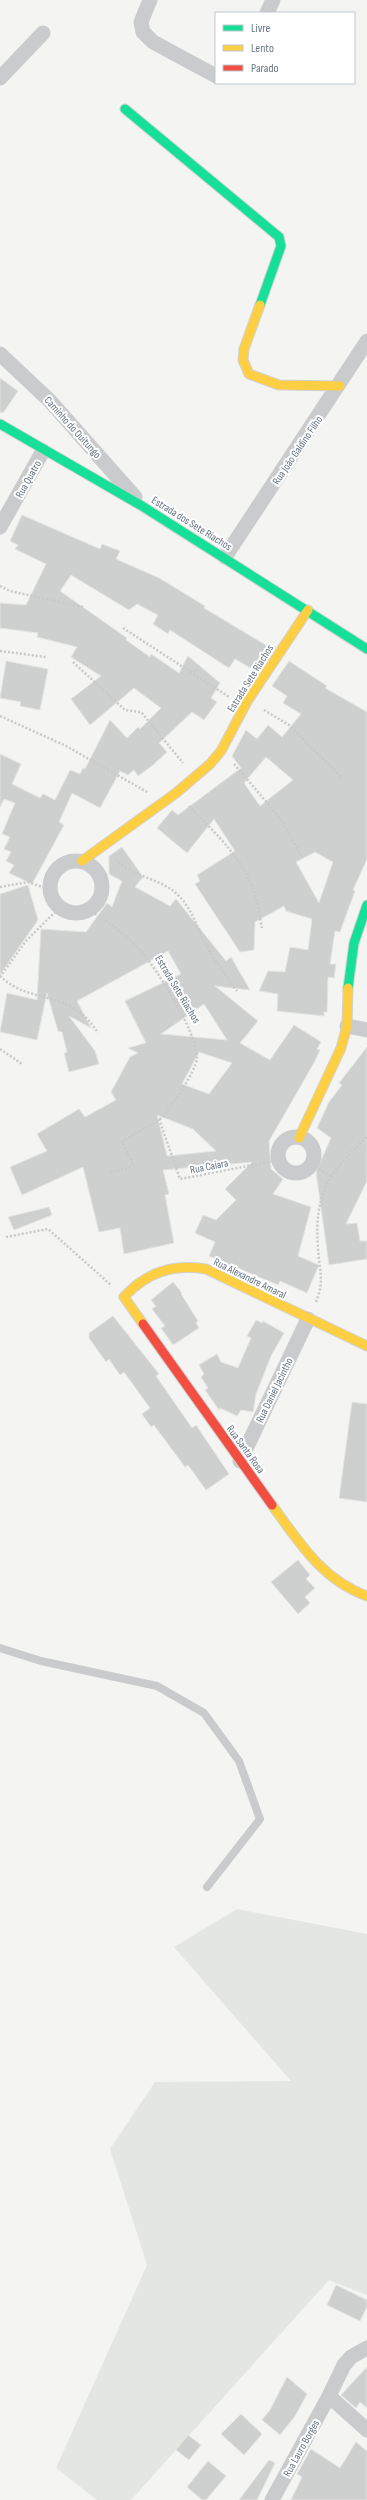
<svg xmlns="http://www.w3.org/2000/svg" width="367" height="2500" font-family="'Sofia Sans Condensed',sans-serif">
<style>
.green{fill:#e4e7e1}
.building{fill:#cecfcf;stroke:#e4e4e2;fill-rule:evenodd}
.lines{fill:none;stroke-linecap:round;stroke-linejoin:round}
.fast-casing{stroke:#d1d2d2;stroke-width:11}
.slow-casing{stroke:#d1d2d2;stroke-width:11}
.jam-casing{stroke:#d1d2d2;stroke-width:11}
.path{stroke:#c8c9c8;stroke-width:2.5;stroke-dasharray:2 2;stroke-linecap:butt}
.lane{stroke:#cacbcc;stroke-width:8}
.street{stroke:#cacbcc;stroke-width:15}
.fast{stroke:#16e098;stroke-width:9}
.slow{stroke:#ffcf43;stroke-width:9}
.jam{stroke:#f24e42;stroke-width:9}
.labels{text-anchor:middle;stroke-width:4;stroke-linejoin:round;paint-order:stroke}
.street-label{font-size:11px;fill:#657482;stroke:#fff}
</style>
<rect width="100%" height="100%" fill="#f4f4f3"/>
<!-- green -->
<path class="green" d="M237,1909L367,1934V2295L329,2280L131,2500H97L56,2468L147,2265L110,2149L155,2082L291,2081L174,1947Z"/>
<!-- building -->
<path class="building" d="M0,378L18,391L3,413L0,412Z
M22,515L100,549L102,544L120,551L116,559L159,578L205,606L204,608L269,647L254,670L235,659L229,668L170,630L168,634L153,624L158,615L137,604L129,610L71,575L60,591L127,638L126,640L150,657L151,654L179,673L188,656L220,683L211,698L217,702L204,720L192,712L159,743L167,752L153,765L138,776L134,770L128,775L120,771L100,808L72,793L59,822L64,825L32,884L9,873L14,865L6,861L11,852L4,849L10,837L2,834L15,803L4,799L0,807V754L21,764L12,784L40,798L43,794L55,800L70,770L80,774L83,768L85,769L110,720L127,738L138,727L140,729L161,708L134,688L90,725L71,699L101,676L71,657L77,647L37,637L38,633L0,628V603L26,605L46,564L15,549L18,545L10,541Z
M6,661L48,669L40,710L20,706L21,702L0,698Z
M289,661L327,686L325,688L367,712V859L353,890L355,891L340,932L335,931L330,964H336L334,978L328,977L327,1012H324V1016L277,1011L278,994L259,991L268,971L285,972L290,947L308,950L312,919L286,911L284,906L255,922L254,950L240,952L195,884L200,881L197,875L235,851L214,819L187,853L157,828L172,810L178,815L241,768L232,756L246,730L257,739L268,725L282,737L301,714L283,703L287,696L272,686ZM266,757L293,780L260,806L244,783ZM315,852L333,862L319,903L296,862Z
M122,847L143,877L135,887L170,906L176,899L226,961L231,957L250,990L215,986L258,1021L240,1043L270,1060L294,1025L321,1042L317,1049L320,1050L315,1061L269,1141L271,1169L283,1179L273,1194L311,1207L298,1256L319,1265L307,1293L280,1281L278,1285L209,1256L215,1242L195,1233L203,1215L216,1220L236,1200L225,1189L252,1162L163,1170L169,1194L165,1195L174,1243L124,1254L120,1228L99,1232L83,1167L22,1195L10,1167L47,1151L37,1134L79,1109L85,1117L116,1100L111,1092L130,1057L138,1053L128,1048L146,1043L125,1001L181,974L168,951L77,1001L91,1028L69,1016L95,1051L99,1064L69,1072L64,1053L67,1052L62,1032L58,1031L47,993L37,1040L0,1032L7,993L37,1000L41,929L86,932L107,903L112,907L122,881L109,874V856ZM204,1004L227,1040L161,1034ZM199,1052L232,1063L209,1094L182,1084ZM157,1115L193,1129L216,1151L167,1156Z
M28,885L38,920L0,975V894Z
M367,1047V1181L346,1224L357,1223L360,1241H367V1259L329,1265L316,1172L331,1138L317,1128L329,1102L342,1085L339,1083Z
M49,1207L52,1215L14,1230L8,1217Z
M173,1282L182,1293L181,1294L198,1321L196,1323L199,1328L173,1345L161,1328L165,1326L152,1309L156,1306L151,1300Z
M113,1316L159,1374L156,1376L192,1428L196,1425L229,1474L206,1490L188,1465L185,1467L154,1425L151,1427L142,1414L150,1408L124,1372L120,1375L109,1359L106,1362L89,1338V1333Z
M256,1320L262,1323L263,1321L284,1333L271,1356L256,1394L253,1412L241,1410L237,1416L220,1408L219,1410L205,1390L208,1388L201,1377L204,1374L199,1365L217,1354L221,1362L238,1368L251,1338L247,1336Z
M352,1402L367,1404V1502L339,1498Z
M298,1560L310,1575L306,1579L315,1588L305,1597L310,1603L298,1614L271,1582Z
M336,2285L367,2300V2307L360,2321L327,2305Z
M367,2367V2408L360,2402L356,2408L341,2395Z
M287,2377L307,2394L295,2416L280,2435L262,2420L270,2410Z
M241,2414L262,2434L244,2455L221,2434Z
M188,2435L201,2445L189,2460L176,2450Z
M356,2442L367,2451V2500H291L302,2477L297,2474L311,2449L340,2468Z
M269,2460L275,2463L257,2500H239Z
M208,2461L226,2476L206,2500H202L187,2487Z"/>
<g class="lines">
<!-- fast casing -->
<g class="fast-casing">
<path id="fast" d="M125,109L279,237L281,246L260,305
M0,424L142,506L367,649
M348,988L354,943L367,905"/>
</g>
<!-- slow casing -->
<g class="slow-casing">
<path id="slow" d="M260,305L244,349L243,360L249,374L279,385L340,386
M82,861L176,793L210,764L221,751L248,700L308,610
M299,1138L341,1048L347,1026L348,988
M143,1324L124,1297C147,1272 172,1264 206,1269L367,1346
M272,1505C299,1542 322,1580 367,1596"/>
</g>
<!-- jam casing -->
<g class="jam-casing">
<path id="jam" d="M143,1324L272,1505"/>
</g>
<!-- path -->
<path class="path" d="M0,586L10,591L83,607
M123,628L229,697
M0,651L46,657
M73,662L125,710L141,712L183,763
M264,710L289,725L342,778
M0,716L66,746L147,792
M234,764L280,818L302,858
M189,806C213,831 241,856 253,889C258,901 259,915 262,928
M116,859C131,877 160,878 177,894C193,909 198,931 209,950C217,964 227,977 237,991
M0,887L28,882L51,890
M88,910C106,919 127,936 141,951C158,971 197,1032 197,1058C197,1069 168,1114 159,1120C147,1127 134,1134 122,1142L134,1166L110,1173
M0,976C31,1006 69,987 98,1033
M0,977L26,941L60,907
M0,1049L22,1064
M159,1119L180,1179L279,1160
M312,1165L332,1177
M6,1237L48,1229L111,1285
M316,1302C325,1280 319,1270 318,1248C314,1194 328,1173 367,1137"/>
<!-- lane -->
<path class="lane" d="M0,1648L41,1661L157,1686L204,1713L239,1761L260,1819L207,1887"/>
<!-- street -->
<path class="street" d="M150,0L141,22L143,32L153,42L216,76
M267,13L273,0
M0,78L43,33
M0,354L50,401L135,497
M0,527L43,451
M225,557L367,341
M50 887a26 26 0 1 1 52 0a26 26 0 1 1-52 0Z
M347,1026L367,1030
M278 1155a18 18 0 1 1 36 0a18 18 0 1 1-36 0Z
M240,1461L308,1319
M329,2396L367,2430
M272,2500L329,2396L344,2365L351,2357L367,2348"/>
<!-- fast -->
<use href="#fast" class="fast"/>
<!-- slow -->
<use href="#slow" class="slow"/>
<!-- jam -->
<use href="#jam" class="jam"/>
</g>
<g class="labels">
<!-- street labels -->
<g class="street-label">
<text transform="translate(73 427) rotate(48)" y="4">Caminho do Ouitungo</text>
<text transform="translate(297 450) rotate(-56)" y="4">Rua João Galdino Filho</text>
<text transform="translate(28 479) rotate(-61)" y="4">Rua Quatro</text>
<text transform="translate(192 523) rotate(32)" y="4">Estrada dos Sete Riachos</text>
<text transform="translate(250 678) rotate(-58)" y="4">Estrada Sete Riachos</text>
<text transform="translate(178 989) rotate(59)" y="4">Estrada Sete Riachos</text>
<text transform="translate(209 1166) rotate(-11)" y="4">Rua Caiara</text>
<text transform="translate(250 1278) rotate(26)" y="4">Rua Alexandre Amaral</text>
<text transform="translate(274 1390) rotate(-64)" y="4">Rua Daniel Jacintho</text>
<text transform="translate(246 1449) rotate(54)" y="4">Rua Santa Rosa</text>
<text transform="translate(301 2448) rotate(-61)" y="4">Rua Lauro Borges</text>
</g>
</g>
<!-- legend -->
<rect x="215" y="12" width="140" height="72" fill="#ffffff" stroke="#c1c7cd"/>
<rect x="223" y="25" width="20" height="6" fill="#16e098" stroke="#c1c7cd"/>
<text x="251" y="32" font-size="12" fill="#657482">Livre</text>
<rect x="223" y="45" width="20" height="6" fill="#ffcf43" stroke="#c1c7cd"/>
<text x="251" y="52" font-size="12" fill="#657482">Lento</text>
<rect x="223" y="65" width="20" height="6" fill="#f24e42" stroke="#c1c7cd"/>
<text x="251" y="72" font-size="12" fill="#657482">Parado</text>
</svg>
